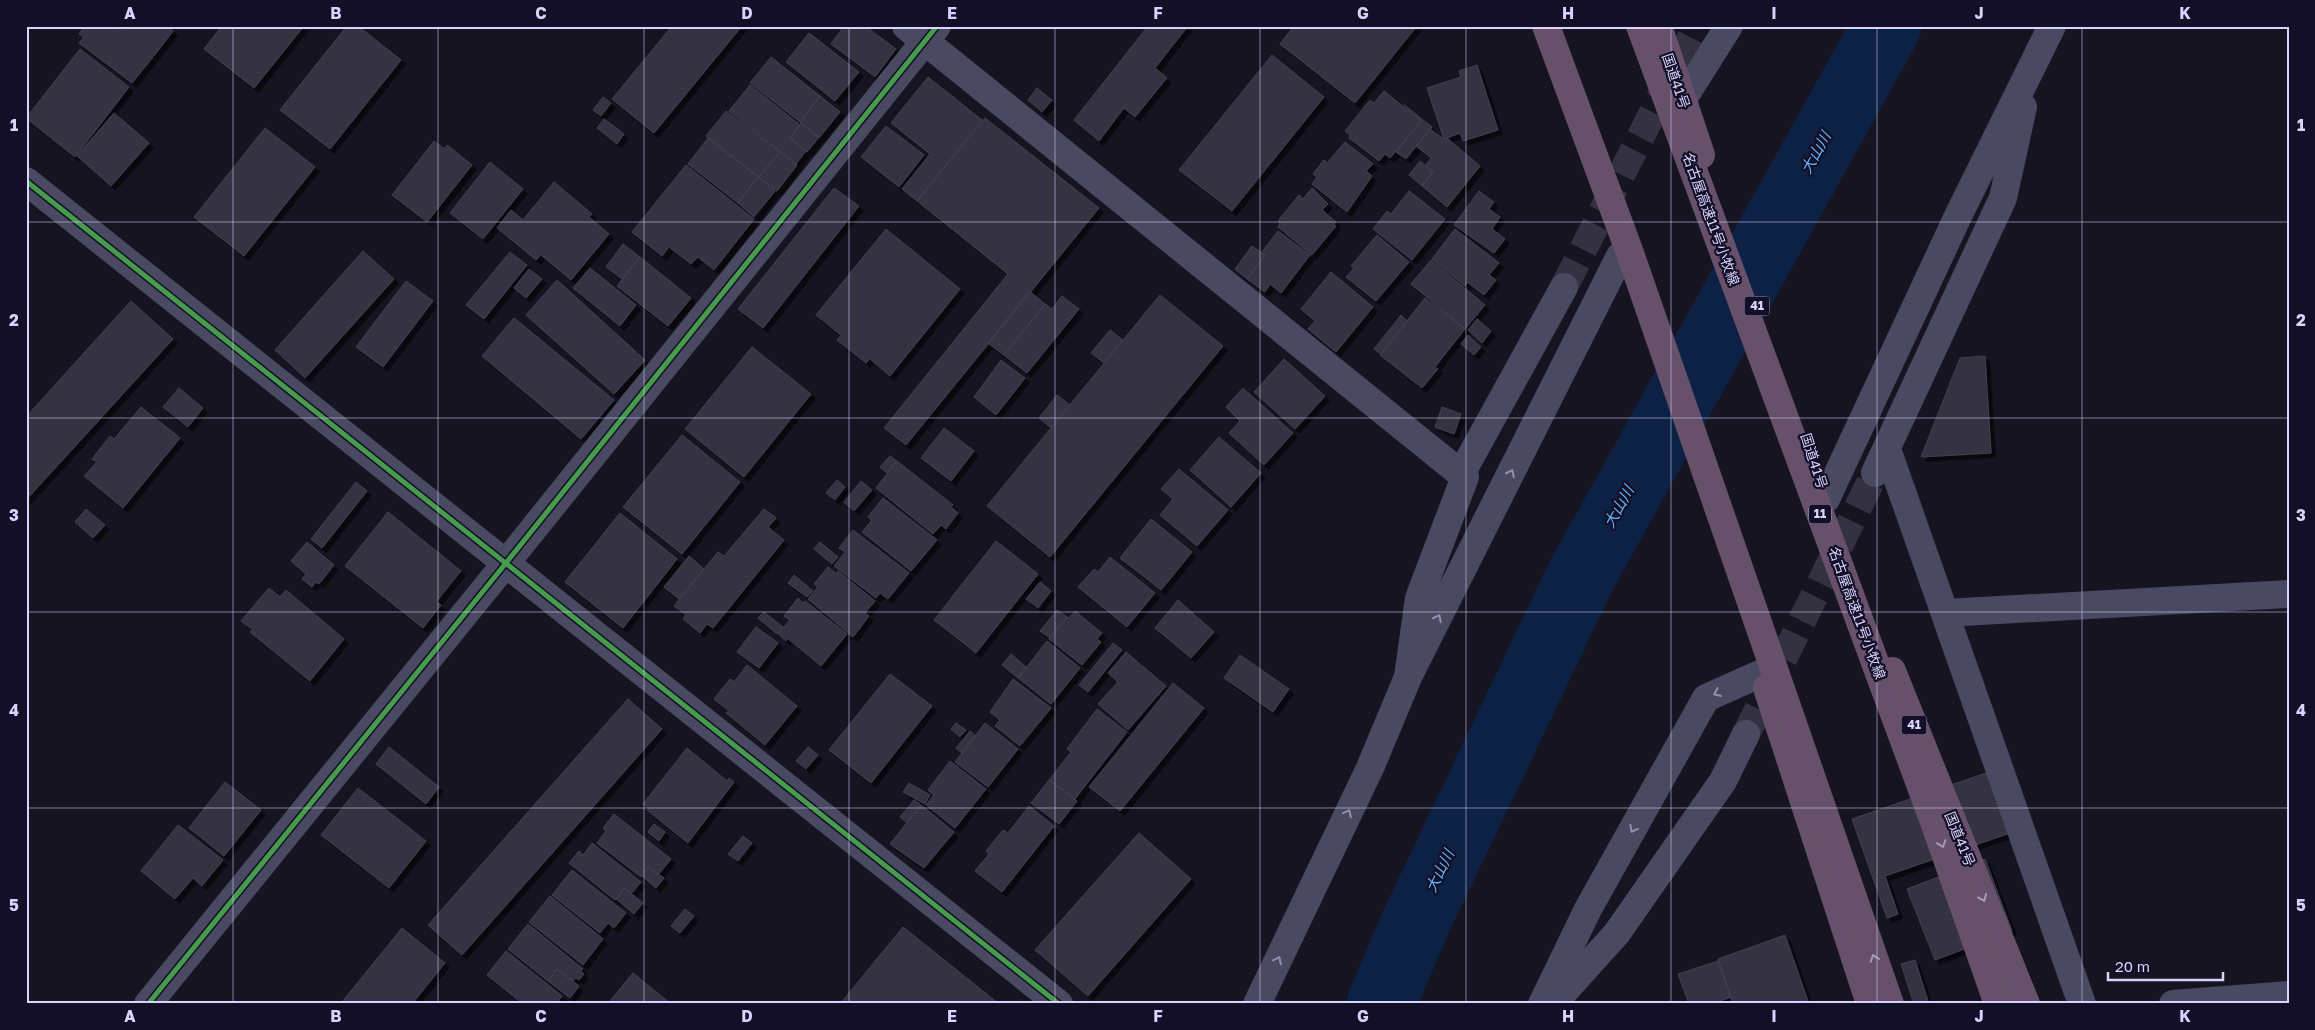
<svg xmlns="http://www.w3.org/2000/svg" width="2315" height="1030" font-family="'Golos Text','Noto Sans JP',sans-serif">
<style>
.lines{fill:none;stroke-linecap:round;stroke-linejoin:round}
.river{stroke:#0d2144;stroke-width:69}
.building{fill:#343243;stroke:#433f54;filter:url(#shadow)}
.street-tunnel{stroke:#333142;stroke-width:28;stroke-dasharray:28 14;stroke-linecap:butt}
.street{stroke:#4a4962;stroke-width:28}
.highway{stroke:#67516a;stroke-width:28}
.highway-bridge{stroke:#67516a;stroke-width:28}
.cycleway-casing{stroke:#130f26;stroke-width:8}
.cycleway{stroke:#469c4c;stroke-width:5}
.oneway{stroke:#928eb0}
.oneway2{stroke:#a699bc}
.grid{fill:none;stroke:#d9d4ff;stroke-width:1;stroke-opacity:0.55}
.labels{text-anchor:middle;stroke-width:4.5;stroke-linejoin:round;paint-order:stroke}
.shield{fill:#130f26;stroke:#9e99be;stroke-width:1}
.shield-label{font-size:12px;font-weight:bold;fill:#d9d4ff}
.street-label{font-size:14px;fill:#d9d4ff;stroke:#130f26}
.water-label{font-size:15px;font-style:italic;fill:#62b6ff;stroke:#130f26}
.neatline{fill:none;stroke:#d9d4ff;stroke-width:2}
.grid-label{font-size:16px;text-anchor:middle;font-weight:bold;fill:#d9d4ff}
</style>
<defs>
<filter id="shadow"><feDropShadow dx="4.5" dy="4.5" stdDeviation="0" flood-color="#0009"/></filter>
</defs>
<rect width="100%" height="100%" fill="#161421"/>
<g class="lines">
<!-- river -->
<path class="river" d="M1381,1004L1414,926L1581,576L1887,26"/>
</g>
<!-- building -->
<path class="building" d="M85,26H112L153,57L132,83L79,43L84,37L79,34Z
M114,26H166L173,31L154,56Z
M222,26H304L254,88L204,49Z
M347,26H358L401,60L330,149L280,110Z
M672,26H742L654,133L612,99Z
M844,26H865L896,49L875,77L831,44Z
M1148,26H1188L1155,68L1167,78L1135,117L1124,108L1099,141L1074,120Z
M1294,26H1417L1355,103L1280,44Z
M809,33L859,72L835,101L786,62Z
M80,49L129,87L75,157L26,118Z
M1272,55L1324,97L1232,211L1179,170Z
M771,57L820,96L800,122L750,83Z
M1477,65L1498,130L1463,141L1460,133L1444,139L1427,88L1461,77L1459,71Z
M928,77L982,120L917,201L902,189L930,154L891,123Z
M750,85L800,125L790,138L806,151L796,164L729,111Z
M1037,88L1052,100L1042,112L1028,100Z
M1384,91L1421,121L1390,158L1385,154L1379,161L1349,138L1350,135L1345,131L1370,100L1374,103Z
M820,96L840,112L819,138L800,122Z
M603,97L611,103L601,116L593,110Z
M1403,104L1432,127L1406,159L1396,152L1421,121Z
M726,111L780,152L759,177L706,136Z
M114,113L149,143L111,186L77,156Z
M985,118L1099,208L906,445L884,428L1008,274L917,201Z
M604,119L624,134L617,144L597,128Z
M801,123L819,137L807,152L790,138Z
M886,126L924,155L899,187L861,157Z
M265,128L315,167L244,256L194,217Z
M1430,129L1445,140L1447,138L1480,166L1447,207L1422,186L1433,172L1425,166L1431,158L1416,146Z
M708,138L758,177L738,203L688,164Z
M434,141L444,149L447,145L472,165L427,222L392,195Z
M1345,142L1373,164L1366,171L1372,176L1347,212L1312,184L1317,177L1313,174L1324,160L1327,163Z
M780,152L797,165L777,191L759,177Z
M1420,161L1433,172L1422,186L1409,175Z
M490,162L523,189L483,239L450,213Z
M686,165L754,219L714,270L698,257L691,264L669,247L662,256L632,232Z
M758,177L775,191L754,217L738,203Z
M554,182L592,214L589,217L609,234L571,280L541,255L536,260L497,228L511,210L523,220Z
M834,188L859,206L763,328L738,309Z
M1312,188L1328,204L1322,210L1336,222L1334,224L1336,226L1312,255L1278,227L1280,223L1278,221L1299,195L1303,199Z
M1409,191L1445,219L1412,260L1373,229L1387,211L1391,214Z
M1479,191L1494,202L1489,209L1500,217L1492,229L1505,239L1494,253L1454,225Z
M886,229L960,289L890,376L870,359L866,363L837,340L841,335L816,315Z
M1455,229L1499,263L1489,275L1496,280L1484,295L1467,282L1465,286L1432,259Z
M1278,231L1310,255L1281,293L1270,284L1265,292L1247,279L1265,255L1261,253Z
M1377,235L1409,262L1376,301L1346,277L1354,268L1351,266Z
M623,244L640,257L622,279L606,267Z
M1252,246L1265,255L1247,279L1235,269Z
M363,251L394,279L305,378L275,350Z
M510,252L527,265L484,319L466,305Z
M640,257L691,298L668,326L617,286Z
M1431,260L1485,305L1465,329L1411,284Z
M590,268L636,305L620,326L573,288Z
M529,269L542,279L526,298L514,288Z
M1331,272L1373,307L1336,352L1308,329L1315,321L1301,309Z
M557,280L645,360L614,394L526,315Z
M406,281L433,301L383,367L356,347Z
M1029,291L1045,304L1004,355L988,343Z
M1160,295L1223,346L1050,557L987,506Z
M1062,296L1079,309L1027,373L1004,355L1045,304L1052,309Z
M1425,298L1465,329L1435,367L1438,369L1422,388L1380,355Z
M131,301L173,339L26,500V417Z
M1401,315L1407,321L1381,354L1374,349Z
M514,318L614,400L581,439L482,356Z
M1477,319L1491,331L1482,343L1468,330Z
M1110,330L1123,340L1104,363L1091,353Z
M1468,335L1481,347L1474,355L1461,344Z
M752,347L811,394L744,477L685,429Z
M1985,356L1991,453L1921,457L1960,358Z
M1284,359L1325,396L1295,429L1254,392Z
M1001,360L1025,378L996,415L974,397Z
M179,388L203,408L188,427L163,407Z
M1243,388L1293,433L1264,465L1229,433L1240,421L1226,407Z
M1057,395L1070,405L1051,428L1039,418Z
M141,407L180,438L123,508L84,476L97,462L92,459L110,436L114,439Z
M1442,407L1461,414L1454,434L1435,427Z
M944,428L974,451L951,481L921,458Z
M682,435L740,482L682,554L623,507Z
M1219,437L1261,473L1231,507L1190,470Z
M890,456L897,461L887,473L880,467Z
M897,461L953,505L951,507L958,513L946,529L941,525L933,534L876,488Z
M1179,469L1228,510L1197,546L1160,515L1173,499L1161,489Z
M837,480L845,487L835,500L826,493Z
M861,481L872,490L854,511L844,502Z
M356,482L367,491L322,548L311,539Z
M883,498L937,540L911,571L862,532L872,520L868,517Z
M86,509L105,525L93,538L75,522Z
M764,509L776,518L768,527L784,540L713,628L707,624L700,633L683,619L686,615L674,606L718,552L724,556Z
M388,512L461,571L436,602L441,605L423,628L345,566Z
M620,513L677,559L623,628L565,582Z
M1151,519L1192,552L1161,590L1120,558Z
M853,530L909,573L888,599L880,593L876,598L834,566L845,552L839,548Z
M996,541L1038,574L976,653L934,620Z
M307,542L334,565L319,584L316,582L312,587L302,579L306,574L291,561Z
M820,542L838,557L832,564L814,549Z
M689,556L704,569L679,599L664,587Z
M1110,557L1155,593L1127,627L1078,587L1094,569L1098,572Z
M828,567L837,574L838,571L875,601L865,613L869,616L853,637L808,599L818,587L814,584Z
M794,575L813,591L807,597L788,583Z
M1040,582L1051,591L1038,608L1026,599Z
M269,588L280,597L286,590L344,639L310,681L250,632L253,630L241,621Z
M798,598L803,603L805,601L847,634L821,666L787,638L786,641L778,634L790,620L784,616Z
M1178,600L1214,632L1191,658L1155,628Z
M1057,610L1067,617L1050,638L1040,631Z
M1075,611L1102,633L1097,639L1101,642L1082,665L1049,639L1067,617L1069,618Z
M764,612L783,627L777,634L758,618Z
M756,627L778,643L759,668L737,652Z
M1047,641L1080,668L1051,704L1018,678Z
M1113,643L1122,650L1088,692L1079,685Z
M1126,652L1166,686L1128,730L1098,704L1118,682L1108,673Z
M1011,654L1026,667L1018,678L1002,665Z
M1240,655L1289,689L1273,712L1224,678Z
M747,665L797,706L765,745L726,713L729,711L714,699L730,679L734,682Z
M890,674L932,706L871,783L829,750Z
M1013,679L1051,708L1020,746L995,726L1000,720L990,712Z
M1173,683L1204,708L1120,811L1089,787Z
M628,699L662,729L462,955L428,925Z
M1097,709L1127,732L1075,799L1049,780L1071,752L1067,749Z
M956,723L966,730L960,737L951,729Z
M985,723L1018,749L988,787L955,762Z
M970,731L976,736L962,753L956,748Z
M389,747L439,787L426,804L376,764Z
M808,747L818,755L806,769L796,761Z
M687,748L727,781L729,778L734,782L688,843L647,810L649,808L643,804Z
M950,761L986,789L955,828L926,805L934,795L928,790Z
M1989,772L2010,833L1885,876L1898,914L1887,918L1852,819Z
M1049,780L1077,801L1059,824L1031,803Z
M225,782L261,810L224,856L189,828Z
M909,783L930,795L925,804L903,792Z
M358,788L426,841L389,888L321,835Z
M914,800L921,805L907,823L900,817Z
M921,805L954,832L924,868L890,844Z
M1029,806L1054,826L1002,892L975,871L989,854L986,851L1003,830L1008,833Z
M614,814L671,859L658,875L648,867L641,877L597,843L606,831L603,828Z
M654,824L665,832L659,841L648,832Z
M178,825L223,860L202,886L193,878L175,899L141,871Z
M1139,833L1191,879L1088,996L1035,950Z
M743,836L752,843L738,861L728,854Z
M592,843L641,882L631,894L624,888L615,900L569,863L579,851L583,855Z
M1985,859L2012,931L1935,960L1907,889Z
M648,867L664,878L656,888L642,876Z
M572,870L626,913L614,928L608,923L600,933L552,895Z
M624,888L643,903L634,914L616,899Z
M550,896L603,939L583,965L529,922Z
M685,909L694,916L680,933L671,926Z
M528,924L583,969L581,971L584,974L579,980L576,978L573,981L557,969L548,981L508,949Z
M903,927L999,1004H840Z
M402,928L445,963L412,1004H344L342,1002Z
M1785,935L1809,1004H1733L1718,959Z
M506,951L562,996L556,1004H523L487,975Z
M1915,960L1929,1004H1914L1901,964Z
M1718,961L1731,997L1712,1004H1689L1678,974Z
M557,969L579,986L570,998L548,981Z
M633,973L671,1004H613L610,1001Z"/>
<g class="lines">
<!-- street-tunnel -->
<path class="street-tunnel" d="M1564,287L1697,26
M1746,734L1875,473"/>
<!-- street -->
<path class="street" d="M906,26L1465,477L1419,598L1408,677
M1683,99L1729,26
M26,181L1059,1004
M1887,449L2082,1004
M1875,473L2003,198L2023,107
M1461,474L1564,287
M1826,499L1959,214L2052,26
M1945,613L2289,594
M148,1004L506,563L937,26
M1257,1004L1370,768L1408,677L1620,256
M1542,1004L1588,909L1706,698L1762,673
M1553,1004L1617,933L1723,781L1746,734
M2173,1004L2289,995"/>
<!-- highway -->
<path class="highway" d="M1658,26L1701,155
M1892,671L2026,1004
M1767,688L1870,1004"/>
<!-- highway-bridge -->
<path class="highway-bridge" d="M1546,26L1630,253L1890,1004
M1640,26L1934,822L1998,1004"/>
<!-- cycleway casing -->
<g class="cycleway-casing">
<path id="cycleway" d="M26,181L1059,1004
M148,1004L506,563L937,26"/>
</g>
<!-- cycleway -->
<use href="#cycleway" class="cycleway"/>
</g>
<!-- one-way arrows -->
<defs><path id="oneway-chevron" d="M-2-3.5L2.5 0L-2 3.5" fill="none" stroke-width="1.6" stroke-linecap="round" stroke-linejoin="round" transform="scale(1.25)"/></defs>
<g class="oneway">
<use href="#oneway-chevron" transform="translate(1511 473) rotate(-63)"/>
<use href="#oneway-chevron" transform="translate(1438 618) rotate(-63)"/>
<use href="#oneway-chevron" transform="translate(1717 693) rotate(156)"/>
<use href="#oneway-chevron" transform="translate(1348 813) rotate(-64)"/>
<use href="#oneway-chevron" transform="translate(1633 829) rotate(119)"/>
<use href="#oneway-chevron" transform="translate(1278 960) rotate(-64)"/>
</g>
<g class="oneway2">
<use href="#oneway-chevron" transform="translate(1942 844) rotate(71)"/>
<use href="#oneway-chevron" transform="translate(1983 898) rotate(68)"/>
<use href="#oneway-chevron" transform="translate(1874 958) rotate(-109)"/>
</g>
<!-- grid -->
<path class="grid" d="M233,26V1004M438,26V1004M644,26V1004M849,26V1004M1055,26V1004M1260,26V1004M1466,26V1004M1671,26V1004M1877,26V1004M2082,26V1004M26,222H2289M26,418H2289M26,612H2289M26,808H2289"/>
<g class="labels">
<!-- shield labels -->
<g class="shield">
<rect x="1744.5" y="296.5" width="25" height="19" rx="4"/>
<rect x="1809" y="504.5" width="22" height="19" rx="4"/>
<rect x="1901.5" y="715.5" width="25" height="19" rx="4"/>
</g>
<g class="shield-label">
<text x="1757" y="310">41</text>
<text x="1820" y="518">11</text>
<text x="1914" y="729">41</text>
</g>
<!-- street labels -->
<g class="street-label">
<text transform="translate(1676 81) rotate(71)" y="5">国道41号</text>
<text transform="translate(1711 219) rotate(70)" y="5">名古屋高速11号小牧線</text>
<text transform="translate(1814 461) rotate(72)" y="5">国道41号</text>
<text transform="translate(1857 613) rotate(70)" y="5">名古屋高速11号小牧線</text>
<text transform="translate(1960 839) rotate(68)" y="5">国道41号</text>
</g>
<!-- water labels -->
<g class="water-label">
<text transform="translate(1816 153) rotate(-61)" y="5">大山川</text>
<text transform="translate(1619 507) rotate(-61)" y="5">大山川</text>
<text transform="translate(1440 871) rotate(-64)" y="5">大山川</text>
</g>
</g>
<!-- border -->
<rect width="2315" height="1030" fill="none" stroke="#130f26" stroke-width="55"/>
<!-- scale -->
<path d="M2108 972v8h115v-8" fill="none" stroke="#d9d4ff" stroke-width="2.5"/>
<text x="2115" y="972" font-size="15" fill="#d9d4ff" stroke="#130f26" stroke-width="4" paint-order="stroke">20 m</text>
<rect x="28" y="28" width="2260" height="974" class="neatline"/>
<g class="grid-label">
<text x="130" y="19">A</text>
<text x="336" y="19">B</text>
<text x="541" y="19">C</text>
<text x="747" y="19">D</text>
<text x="952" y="19">E</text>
<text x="1158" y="19">F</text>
<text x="1363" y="19">G</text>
<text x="1568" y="19">H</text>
<text x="1774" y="19">I</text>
<text x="1979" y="19">J</text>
<text x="2185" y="19">K</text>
<text x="14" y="131">1</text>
<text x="2301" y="131">1</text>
<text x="14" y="326">2</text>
<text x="2301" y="326">2</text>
<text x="14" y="521">3</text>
<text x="2301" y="521">3</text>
<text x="14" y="716">4</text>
<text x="2301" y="716">4</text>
<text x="14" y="911">5</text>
<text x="2301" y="911">5</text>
<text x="130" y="1022">A</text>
<text x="336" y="1022">B</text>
<text x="541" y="1022">C</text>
<text x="747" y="1022">D</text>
<text x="952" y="1022">E</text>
<text x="1158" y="1022">F</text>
<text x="1363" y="1022">G</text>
<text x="1568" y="1022">H</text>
<text x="1774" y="1022">I</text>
<text x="1979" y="1022">J</text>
<text x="2185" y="1022">K</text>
</g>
</svg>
